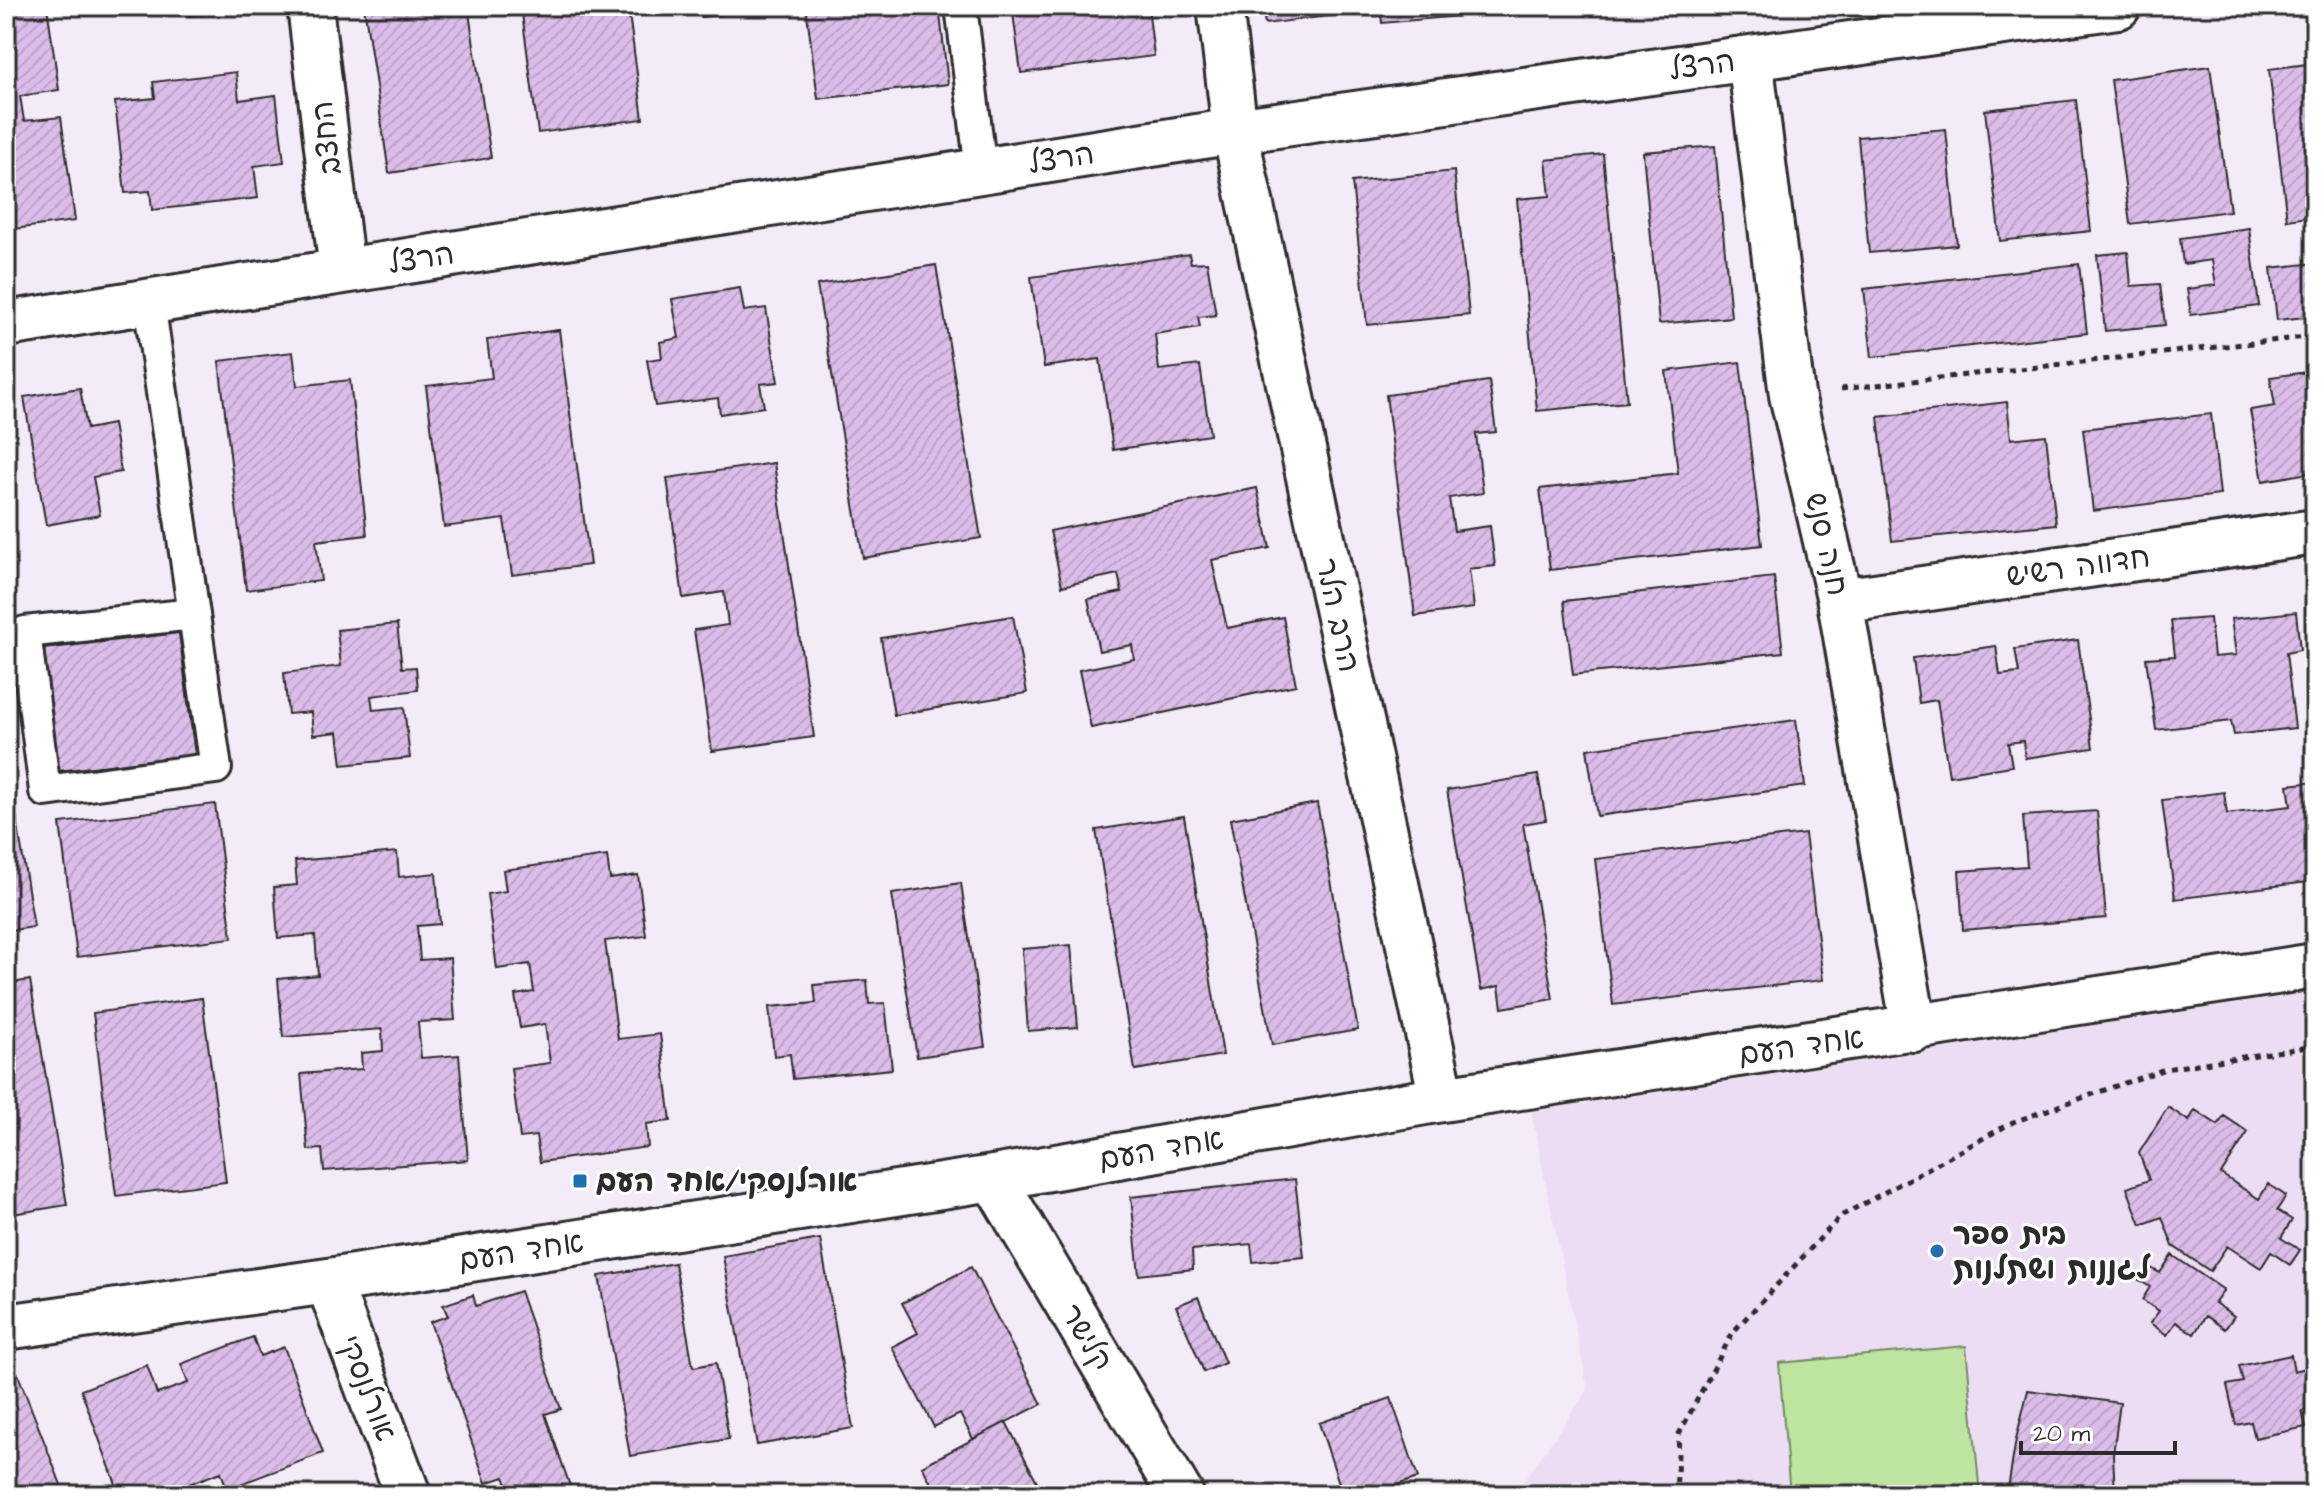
<svg xmlns="http://www.w3.org/2000/svg" width="2321" height="1501" font-family="'Architects Daughter','Playpen Sans Hebrew',sans-serif">
<style>
.built{fill:#edddf4}
.park{fill:#bde5a0;stroke:#748866;stroke-width:2}
.building{fill:url(#building-hatch);stroke:#2b2b2b;stroke-width:2}
.lines{fill:none;stroke-linecap:round;stroke-linejoin:round}
.lane-casing{stroke:#2b2b2b;stroke-width:36}
.street-casing{stroke:#2b2b2b;stroke-width:50}
.path{stroke:#2b2b2b;stroke-width:5;stroke-dasharray:6 6;stroke-linecap:butt}
.lane{stroke:#fff;stroke-width:30}
.street{stroke:#fff;stroke-width:44}
.poi-dot{fill:#1f6fb2;stroke:#fff;stroke-width:3}
.labels{text-anchor:middle;stroke-width:6;stroke-linejoin:round;paint-order:stroke}
.street-label{font-size:30px;fill:#2b2b2b;stroke:#fff}
.poi-label{font-size:30px;font-weight:bold;fill:#2b2b2b;stroke:#fff;text-anchor:start}
</style>
<defs>
<pattern id="building-hatch" width="6" height="6" patternUnits="userSpaceOnUse" patternTransform="scale(2)"><rect width="6" height="6" fill="#dcbde9"/><path d="M-1 1l2-2M0 6l6-6M5 7l2-2" fill="none" stroke="#bda3c8"/></pattern>
</defs>
<rect width="100%" height="100%" fill="#f4ebf8"/>
<filter id="ink" filterUnits="userSpaceOnUse"><feTurbulence type="fractalNoise" baseFrequency=".0125" numOctaves="2"/><feDisplacementMap in="SourceGraphic" scale="16" xChannelSelector="R" yChannelSelector="G"/><feConvolveMatrix kernelMatrix="1 2 1 2 8 2 1 2 1" color-interpolation-filters="sRGB"/></filter>
<g filter="url(#ink)">
<!-- built -->
<path class="built" d="M2315,992V1495H1514L1588,1390L1531,1112Z"/>
<!-- park -->
<path class="park" d="M1966,1346L1980,1495H1790L1779,1363Z"/>
<!-- building -->
<path class="building" d="M6,6H47L59,90L20,96L24,121L61,117L75,221L6,230Z
M188,6H261V7L189,16Z
M364,6H468L491,158L389,173Z
M521,6H628L643,119L538,133Z
M701,6H796L702,17Z
M806,6H939L948,84L818,99Z
M1012,6H1148L1154,56L1021,73Z
M1262,6H1344L1345,14L1265,24Z
M1380,6H1491L1492,13L1382,23Z
M2315,63V216L2287,220L2269,69Z
M2210,66L2230,211L2130,224L2111,80Z
M236,72L239,100L276,95L284,162L254,166L258,198L152,210L150,191L125,193L115,102L155,98L153,82Z
M2076,100L2091,231L2000,241L1985,110Z
M1946,129L1957,245L1869,253L1858,137Z
M1715,146L1731,317L1659,324L1643,152Z
M1603,154L1627,402L1537,411L1517,199L1550,196L1546,160Z
M1454,171L1469,315L1367,325L1352,182Z
M2249,228L2259,306L2191,315L2187,289L2216,285L2212,260L2183,264L2180,238Z
M2128,252L2131,286L2160,284L2165,325L2105,331L2097,255Z
M1189,254L1191,263L1207,262L1216,315L1198,317L1200,327L1155,334L1159,370L1200,365L1210,435L1113,450L1100,359L1044,367L1031,277Z
M2315,263V316L2277,320L2271,268Z
M2079,264L2087,333L1872,357L1864,289Z
M936,265L981,538L863,558L817,285Z
M740,288L744,311L766,308L778,382L760,384L764,407L720,414L718,398L655,406L647,360L662,358L660,342L679,338L672,299Z
M559,330L590,565L512,575L504,519L444,527L426,386L492,378L487,340Z
M293,352L297,386L350,380L367,535L316,541L321,581L246,590L219,361Z
M1740,362L1762,545L1550,570L1540,489L1678,473L1666,371Z
M2315,371V472L2263,481L2250,410L2275,406L2270,377Z
M1489,381L1496,432L1476,434L1483,493L1449,498L1454,531L1490,526L1495,566L1469,569L1474,608L1415,616L1386,395Z
M80,388L87,429L113,424L121,472L93,477L100,515L46,525L24,397Z
M2007,402L2011,439L2046,435L2056,524L1892,541L1878,417Z
M2211,414L2220,495L2093,511L2083,429Z
M774,463L814,737L712,751L694,630L728,625L724,592L683,598L667,478Z
M1257,488L1270,548L1212,560L1227,628L1283,617L1296,685L1091,728L1079,670L1134,659L1132,645L1099,651L1088,599L1122,592L1118,574L1062,586L1050,531Z
M1774,577L1783,652L1573,675L1564,601Z
M2296,612L2300,650L2286,653L2295,728L2234,735L2231,721L2156,730L2146,658L2175,656L2171,621L2210,618L2214,657L2236,655L2231,619Z
M1013,616L1027,693L894,715L881,638Z
M397,624L402,668L416,667L418,690L371,696L373,710L404,707L410,758L342,765L338,732L313,735L311,712L288,714L284,673L341,666L337,630Z
M179,633L195,755L58,771L43,649Z
M2078,640L2093,748L2025,758L2023,741L2008,743L2012,766L1949,776L1937,700L1919,703L1913,658L1996,646L2000,675L2019,673L2015,649Z
M1796,720L1805,786L1597,816L1587,749Z
M1538,775L1546,820L1523,824L1553,999L1502,1008L1499,986L1481,990L1447,790Z
M2315,782V881L2175,899L2162,800L2224,792L2227,814L2291,806L2288,785Z
M1317,803L1358,1030L1272,1045L1230,819Z
M215,804L232,938L77,957L60,823Z
M15,808L34,927L6,931V809Z
M2097,811L2106,918L1963,930L1959,871L2027,866L2023,816Z
M1184,816L1223,1055L1135,1070L1096,830Z
M1805,834L1823,980L1613,1005L1595,859Z
M397,852L399,877L436,873L440,924L417,926L420,960L450,958L455,1020L418,1022L421,1058L459,1055L468,1160L324,1171L322,1149L308,1150L301,1074L362,1069L361,1053L383,1051L382,1029L283,1037L278,979L318,975L315,935L278,938L274,887L297,885L295,861Z
M607,856L610,879L638,875L646,936L605,941L618,1039L660,1034L671,1121L646,1124L648,1147L540,1162L536,1136L520,1138L511,1068L550,1063L545,1024L520,1028L515,995L534,992L530,964L497,969L487,894L506,891L503,870Z
M961,883L985,1047L917,1057L892,894Z
M1071,945L1078,1027L1028,1031L1022,949Z
M30,980L67,1205L6,1215V984Z
M867,980L869,1004L885,1003L892,1069L793,1079L790,1054L774,1056L769,1007L816,1003L814,985Z
M202,998L226,1182L116,1196L93,1013Z
M2168,1107L2189,1121L2195,1110L2218,1125L2224,1116L2248,1132L2221,1174L2259,1199L2268,1184L2286,1196L2277,1210L2292,1220L2281,1238L2300,1250L2290,1265L2271,1252L2261,1268L2227,1246L2210,1271L2173,1246L2162,1217L2141,1225L2127,1188L2149,1180L2139,1153Z
M1295,1179L1304,1257L1253,1262L1251,1244L1192,1250L1193,1269L1139,1275L1131,1197Z
M820,1239L853,1428L757,1445L723,1256Z
M2172,1255L2224,1290L2215,1303L2234,1316L2225,1329L2206,1316L2194,1334L2176,1322L2167,1335L2150,1323L2159,1311L2142,1300L2150,1287L2139,1280L2149,1267L2160,1273Z
M675,1263L693,1367L716,1363L729,1439L630,1456L599,1276Z
M971,1267L1042,1404L973,1439L960,1414L934,1427L892,1347L918,1333L902,1303Z
M520,1291L561,1409L545,1414L571,1489L555,1495H511L504,1477L486,1483L430,1322L448,1316L443,1305L473,1295L476,1306Z
M1198,1297L1225,1363L1204,1372L1176,1306Z
M253,1337L260,1356L284,1347L323,1453L227,1489L221,1472L191,1483L196,1495H120L81,1390L147,1365L157,1394L188,1383L181,1364Z
M2291,1355L2294,1371L2310,1367L2315,1388V1408L2302,1411L2306,1427L2255,1438L2251,1422L2236,1425L2227,1385L2243,1382L2239,1366Z
M17,1372L65,1495H6V1376Z
M2028,1390L2120,1403L2113,1454L2115,1495H2007L2016,1439Z
M1391,1398L1418,1478L1366,1495H1343L1319,1423Z
M1006,1422L1044,1495H937L922,1466Z"/>
<g class="lines">
<!-- lane casing -->
<g class="lane-casing">
<path id="lane" d="M961,6L981,171
M149,302L216,768L45,791L25,632L194,614"/>
</g>
<!-- street casing -->
<g class="street-casing">
<path id="street" d="M310,6L342,271
M1220,6L1235,131L1442,1099
M1750,58L1792,395L1840,601L1914,1029
M6,324L1235,131L2118,6
M1840,601L2315,532
M993,1178L1181,1495
M328,1281L408,1495
M6,1327L328,1281L993,1178L1442,1099L2315,966"/>
</g>
<!-- path -->
<path class="path" d="M1841,389L2315,336
M1676,1495L1679,1434L1733,1332L1841,1216L2013,1122L2165,1069L2315,1046"/>
<!-- lane -->
<use href="#lane" class="lane"/>
<!-- street -->
<use href="#street" class="street"/>
</g>
</g>
<!-- markers -->
<g class="poi-dot">
<rect x="572" y="1173" width="16" height="16" rx="4"/>
<circle cx="1937" cy="1251" r="8"/>
</g>
<g class="labels">
<!-- street labels -->
<g class="street-label">
<text transform="translate(1702 65) rotate(-8)" y="10">הרצל</text>
<text transform="translate(326 138) rotate(-97)" y="10">החצב</text>
<text transform="translate(1061 158) rotate(-9)" y="10">הרצל</text>
<text transform="translate(421 258) rotate(-9)" y="10">הרצל</text>
<text transform="translate(1827 544) rotate(77)" y="10">חנה סנש</text>
<text transform="translate(2078 566) rotate(-8)" y="10">חדווה רשיש</text>
<text transform="translate(1338 615) rotate(78)" y="10">הרב הלר</text>
<text transform="translate(1801 1046) rotate(-8)" y="10">אחד העם</text>
<text transform="translate(1161 1149) rotate(-10)" y="10">אחד העם</text>
<text transform="translate(521 1251) rotate(-9)" y="10">אחד העם</text>
<text transform="translate(1087 1337) rotate(59)" y="10">קלישר</text>
<text transform="translate(368 1388) rotate(69)" y="10">אורלנסקי</text>
</g>
<!-- poi labels -->
<g class="poi-label">
<text x="596" y="1191">אורלנסקי/אחד העם</text>
<text x="1953" y="1244">בית ספר<tspan x="1953" dy="34">לגננות ושתלנות</tspan></text>
</g>
</g>
<!-- margin -->
<rect width="2321" height="1501" fill="none" stroke="#fff" stroke-width="32"/>
<rect x="16" y="16" width="2289" height="1469" fill="none" stroke="#2b2b2b" stroke-width="3" filter="url(#ink)"/>
<!-- scale -->
<path d="M2021 1441v12h154v-12" fill="none" stroke="#2b2b2b" stroke-width="4"/>
<text x="2033" y="1441" font-size="24" fill="#2b2b2b" stroke="#ffffff" stroke-width="6" paint-order="stroke">20 m</text>
</svg>
